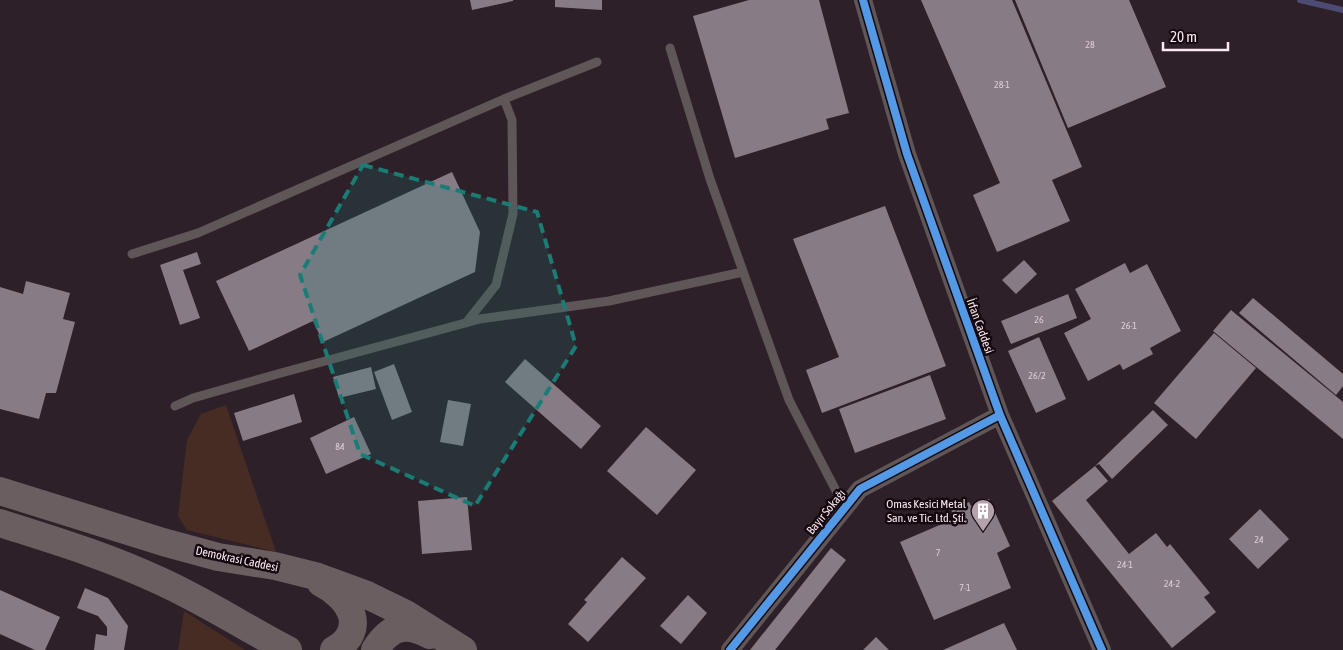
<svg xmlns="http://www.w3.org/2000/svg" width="1343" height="650" font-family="'Asap Condensed',sans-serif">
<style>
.green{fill:#472c23}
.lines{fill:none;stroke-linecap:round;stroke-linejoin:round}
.stream{stroke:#4c4c73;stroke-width:6}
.building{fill:#877c86}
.lane{stroke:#5f5658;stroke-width:9}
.street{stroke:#5f5658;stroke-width:18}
.primary{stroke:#6a5e60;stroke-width:28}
.cycleway-casing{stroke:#150910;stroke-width:11}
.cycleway{stroke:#5399e6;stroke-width:8}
.marked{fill:#1b7c75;fill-opacity:0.2;stroke:#1b7c75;stroke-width:4;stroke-dasharray:10 6;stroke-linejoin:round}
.labels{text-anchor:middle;stroke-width:5;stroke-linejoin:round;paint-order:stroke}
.number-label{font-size:10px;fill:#decdd8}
.street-label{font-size:12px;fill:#fbe8f3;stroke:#150910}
.poi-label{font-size:12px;fill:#fbe8f3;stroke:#150910;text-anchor:end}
</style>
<rect width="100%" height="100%" fill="#2e2029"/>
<!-- green -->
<path class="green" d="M226,405L276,552L187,530L178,516L187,440L201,414Z
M184,611L245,650H178Z"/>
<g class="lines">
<!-- stream -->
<path class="stream" d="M1300,0L1343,10"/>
</g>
<!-- building -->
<path class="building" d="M470,0H513V1L472,10Z
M555,0H602V10L555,7Z
M749,0H819L849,113L826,119L829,129L735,158L693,16Z
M921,0H1012L1082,167L1052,180L1070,221L997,252L973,195L1000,183Z
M1015,0H1129L1166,87L1068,128Z
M452,172L480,232L475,272L323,342L313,321L249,351L216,281Z
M885,206L946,366L822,413L806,370L839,357L793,239Z
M197,252L201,264L183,270L200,318L180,325L160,265Z
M1024,260L1037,274L1016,294L1002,280Z
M1125,263L1130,273L1147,264L1181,331L1150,348L1153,354L1123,370L1120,364L1088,381L1064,333L1091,319L1075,289Z
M26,281L70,293L63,319L75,322L56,393H46L39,419L0,409V287L23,294Z
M1068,294L1077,318L1011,344L1001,321Z
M1253,298L1343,374V386L1336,395L1239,313Z
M1231,310L1343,402V439L1213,331Z
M1214,333L1256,368L1196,439L1154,403Z
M1039,337L1066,399L1036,413L1008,351Z
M525,359L601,426L581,449L505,382Z
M394,364L412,412L392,420L374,372Z
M371,367L376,389L339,398L333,377Z
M930,375L946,419L855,453L839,409Z
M294,394L302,422L243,441L234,413Z
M448,400L471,404L463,446L440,442Z
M1153,410L1168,425L1112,479L1099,464L1095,466L1108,481L1086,500L1129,554L1156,533L1167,547L1170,544L1210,593L1204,597L1216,612L1172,648L1052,501L1095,466Z
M354,417L371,454L326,474L310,438Z
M646,427L696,470L657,515L607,471Z
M467,497L472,550L422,554L418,501Z
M989,499L1010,546L997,553L1011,588L934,620L900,542L956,518L951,510L969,502L971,506Z
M1260,509L1289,539L1258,569L1229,539Z
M831,548L846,560L775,650H750Z
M622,557L646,578L588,642L568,624L587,602L584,600Z
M85,588L108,598L128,626L124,650H94L96,634L107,636V627L98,616L77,608Z
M0,590L60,617L45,650H35L0,634Z
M688,595L707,613L681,644L660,626Z
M1004,623L1017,650H943Z
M876,637L889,650H863Z"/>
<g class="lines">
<!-- lane -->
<path class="lane" d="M670,48L710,179L789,400L845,508
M132,254L198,233L504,99L597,62
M466,323L496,285L513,214L512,120L504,99
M175,406L193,398L281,373L480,319L609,301L743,272"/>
<!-- street -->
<path class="street" d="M863,0L907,154L1000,415L1102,650
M730,650L860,489L1000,415"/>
<!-- primary -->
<path class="primary" d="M0,491L163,542L218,557L275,566L315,576L367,595L406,614L463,650
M0,523C53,540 107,556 158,580C203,600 244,627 288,650
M321,583C350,597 369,630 334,650
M375,650C390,626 405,622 430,635"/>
<!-- cycleway casing -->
<g class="cycleway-casing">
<path id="cycleway" d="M863,0L907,154L1000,415L1102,650
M730,650L860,489L1000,415"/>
</g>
<!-- cycleway -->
<use href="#cycleway" class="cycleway"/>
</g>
<!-- marked area -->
<path class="marked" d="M363,165L537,212L576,346L475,506L360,454L300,275Z"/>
<!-- icons -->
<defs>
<g id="building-pin" transform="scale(1.25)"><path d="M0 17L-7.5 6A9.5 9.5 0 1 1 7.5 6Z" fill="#b3a2ac" stroke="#150910"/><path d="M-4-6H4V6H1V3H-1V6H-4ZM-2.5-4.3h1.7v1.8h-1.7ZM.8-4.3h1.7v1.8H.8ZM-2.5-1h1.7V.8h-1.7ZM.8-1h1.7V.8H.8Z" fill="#fff"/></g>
</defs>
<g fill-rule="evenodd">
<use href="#building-pin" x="983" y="511"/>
</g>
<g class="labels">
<!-- number labels -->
<g class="number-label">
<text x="1090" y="48">28</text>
<text x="1002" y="88">28-1</text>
<text x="1039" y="323">26</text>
<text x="1129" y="329">26-1</text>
<text x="1037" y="379">26/2</text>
<text x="340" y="450">84</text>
<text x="1259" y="543">24</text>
<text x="938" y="556">7</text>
<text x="1125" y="568">24-1</text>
<text x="1172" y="587">24-2</text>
<text x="965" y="591">7-1</text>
</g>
<!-- street labels -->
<g class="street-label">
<text transform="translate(980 326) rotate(70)" y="4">İrfan Caddesi</text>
<text transform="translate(826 512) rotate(-51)" y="4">Bayır Sokağı</text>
<text transform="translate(237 559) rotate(12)" y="4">Demokrasi Caddesi</text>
</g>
<!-- poi labels -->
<g class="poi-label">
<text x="966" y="508">Omas Kesici Metal<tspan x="966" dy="14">San. ve Tic. Ltd. Şti.</tspan></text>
</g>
</g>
<!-- scale -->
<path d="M1163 42v8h65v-8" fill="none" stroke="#fbe8f3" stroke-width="2.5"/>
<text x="1170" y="42" font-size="15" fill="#fbe8f3" stroke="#150910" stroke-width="4" paint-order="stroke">20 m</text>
</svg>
